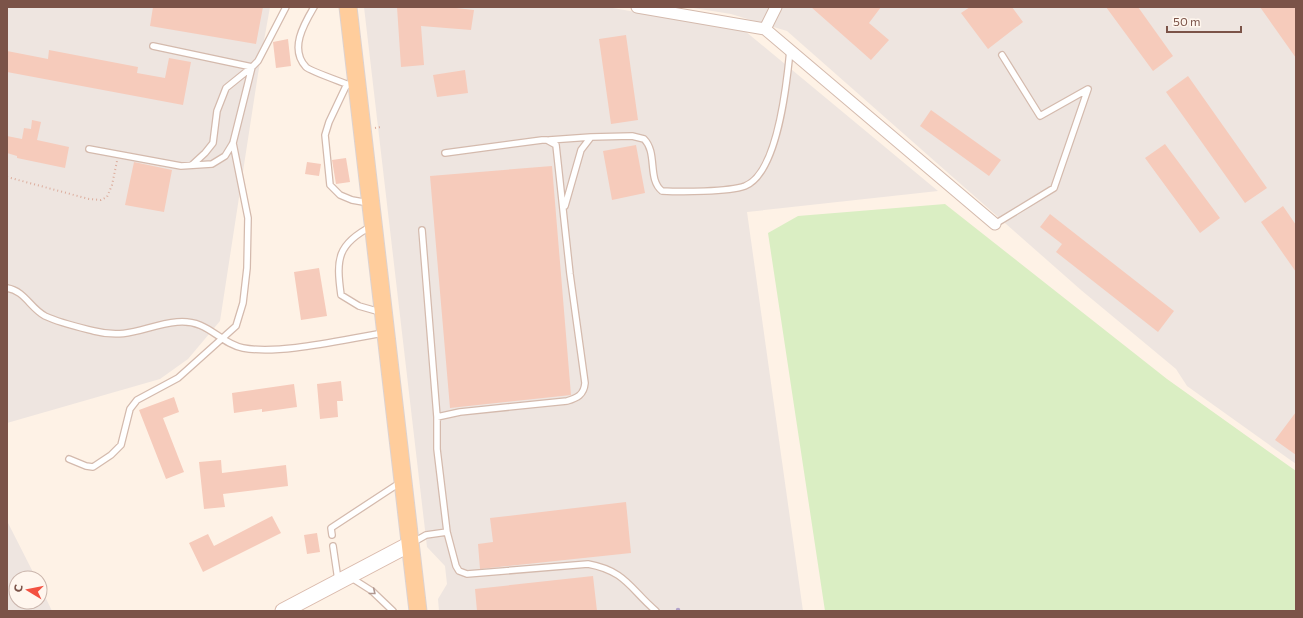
<svg xmlns="http://www.w3.org/2000/svg" width="1303" height="618" font-family="Commissioner,sans-serif">
<style>
.industrial{fill:#eee5e0}
.green{fill:#daeec3}
.building{fill:#f6cbbb}
.lines{fill:none;stroke-linecap:round;stroke-linejoin:round}
.lane-casing{stroke:#d4baad;stroke-width:8}
.street-casing{stroke:#d4baad;stroke-width:13}
.secondary-casing{stroke:#dabaac;stroke-width:17}
.primary-casing{stroke:#ddd2cf;stroke-width:19}
.path{stroke:#dcad9d;stroke-width:2;stroke-dasharray:1 3;stroke-linecap:butt}
.lane{stroke:#fff;stroke-width:5.5}
.street{stroke:#fff;stroke-width:11}
.secondary{stroke:#fff;stroke-width:15}
.primary{stroke:#ffcd9c;stroke-width:17}
.rail-casing{stroke:#b2a2ca;stroke-width:4.5}
.rail{stroke:#fff6ee;stroke-width:3;stroke-dasharray:9;stroke-linecap:butt}
.oneway{stroke:#b09891}
</style>
<rect width="100%" height="100%" fill="#fef2e6"/>
<!-- industrial -->
<path class="industrial" d="M7,7H270L258,74L220,321L188,359L160,379L7,423Z
M364,7H607L745,31L938,191L747,212L803,611H439L438,599L447,584L445,566L427,547Z
M687,7H1296V464L1187,386L1176,369L1081,290L787,31L731,14Z
M7,521L36,578H16V602H40V586L52,611H7Z"/>
<!-- green -->
<path class="green" d="M945,204L1167,379L1296,471V611H825L768,233L798,216Z"/>
<!-- building -->
<path class="building" d="M153,7H263L256,44L150,26Z
M397,7H447L474,10L471,30L421,26L424,65L401,67Z
M811,7H881L869,23L889,40L871,60Z
M970,7H1012L1023,22L988,49L961,13Z
M1106,7H1138L1173,56L1153,71Z
M1260,7H1296V58Z
M626,35L638,120L611,124L599,39Z
M288,39L291,66L276,68L273,42Z
M49,50L138,67L137,73L165,78L169,58L191,62L183,105L7,72V51L48,59Z
M465,70L468,93L437,97L433,75Z
M1188,76L1267,188L1245,203L1166,92Z
M931,110L1001,160L989,176L920,126Z
M32,120L41,122L37,140L69,147L65,168L17,158V156L7,153V136L22,139L24,128L31,129Z
M1165,144L1220,218L1200,233L1145,158Z
M636,145L645,193L612,200L603,151Z
M346,158L350,182L336,184L332,160Z
M134,162L172,170L164,212L125,205Z
M307,162L321,164L319,176L305,174Z
M552,166L571,395L450,408L430,176Z
M1283,206L1296,225V272L1261,222Z
M1050,214L1174,311L1158,332L1056,252L1062,244L1040,227Z
M319,268L327,316L301,320L294,272Z
M341,381L343,401H337L338,417L320,419L317,384Z
M294,384L297,407L262,412V409L234,413L232,393Z
M174,397L179,412L163,418L184,472L166,479L139,410Z
M1296,412V455L1275,440Z
M221,460L222,473L286,465L288,486L223,494L225,507L204,509L199,462Z
M626,502L631,553L480,569L478,544L493,542L490,518Z
M272,516L281,533L203,572L189,543L208,534L214,546Z
M317,533L320,552L307,554L304,535Z
M593,576L597,611H477L475,589Z"/>
<g class="lines">
<!-- lane casing -->
<g class="lane-casing">
<path id="lane" d="M314,7C304,24 289,49 306,67C310,71 342,82 349,85
M153,46L252,67L258,61L286,7
M347,84L329,122L325,135L330,185L340,195L352,200L369,203
M549,140L591,137
M89,149L181,166L212,164L225,156L233,143L252,67L226,88L217,111L213,143L205,153L192,165
M445,153L542,140H547L556,145L570,274L585,383C584,395 577,398 567,401L460,412L437,417V449L447,532
M565,206L581,150L591,137L632,136L644,139C658,153 647,179 662,191C681,192 728,192 745,186C778,173 787,82 790,50
M995,224L1054,188L1088,89L1040,116L1002,55
M372,226C337,244 336,259 341,295L359,306L380,312
M422,230L437,417
M7,288C25,291 30,308 45,316C60,323 78,327 94,331C129,340 146,325 177,322C209,319 218,343 243,348C281,355 345,339 384,333
M69,459L86,466L93,467L111,455L121,445L130,409L137,400L178,378L236,326L243,303L247,268L248,218L233,143
M332,535L331,528L401,482
M412,543L426,535L447,532L456,566L459,571L467,574L588,564C626,571 630,589 656,611
M333,546L338,580
M350,577L372,591L393,611"/>
</g>
<!-- street casing -->
<g class="street-casing">
<path id="street" d="M637,7L765,29L995,224
M765,29L776,7"/>
</g>
<!-- secondary casing -->
<g class="secondary-casing">
<path id="secondary" d="M283,611L410,544"/>
</g>
<!-- primary casing -->
<g class="primary-casing">
<path id="primary" d="M348,7L418,611"/>
</g>
<!-- path -->
<path class="path" d="M375,128L381,127
M7,177L89,199L101,200L107,197L112,185L117,161"/>
<!-- lane -->
<use href="#lane" class="lane"/>
<!-- street -->
<use href="#street" class="street"/>
<!-- secondary -->
<use href="#secondary" class="secondary"/>
<!-- primary -->
<use href="#primary" class="primary"/>
<!-- rail casing -->
<g class="rail-casing">
<path id="rail" d="M678,610V611"/>
</g>
<!-- rail -->
<use href="#rail" class="rail"/>
</g>
<!-- one-way arrows -->
<defs><path id="oneway-chevron" d="M-2-3.5L2.5 0L-2 3.5" fill="none" stroke-width="1.6" stroke-linecap="round" stroke-linejoin="round"/></defs>
<use class="oneway" href="#oneway-chevron" transform="translate(373 592) rotate(39)"/>
<!-- border -->
<rect width="1303" height="618" fill="none" stroke="#7b5348" stroke-width="16"/>
<!-- north arrow -->
<g transform="translate(28 590) rotate(280)"><circle r="19" fill="#fff6ee" stroke="#cab5ac"/>
<path d="M0-3L7 15L0 10L-7 15Z" fill="#f35141"/>
<text y="-6" font-size="11" font-weight="bold" text-anchor="middle" fill="#7b5348">С</text>
</g>
<!-- scale -->
<path d="M1167 26v6h74v-6" fill="none" stroke="#7b5348" stroke-width="2"/>
<text x="1173" y="26" font-size="12" fill="#7b5348" stroke="#fff6ee" stroke-width="3" paint-order="stroke">50 m</text>
</svg>
